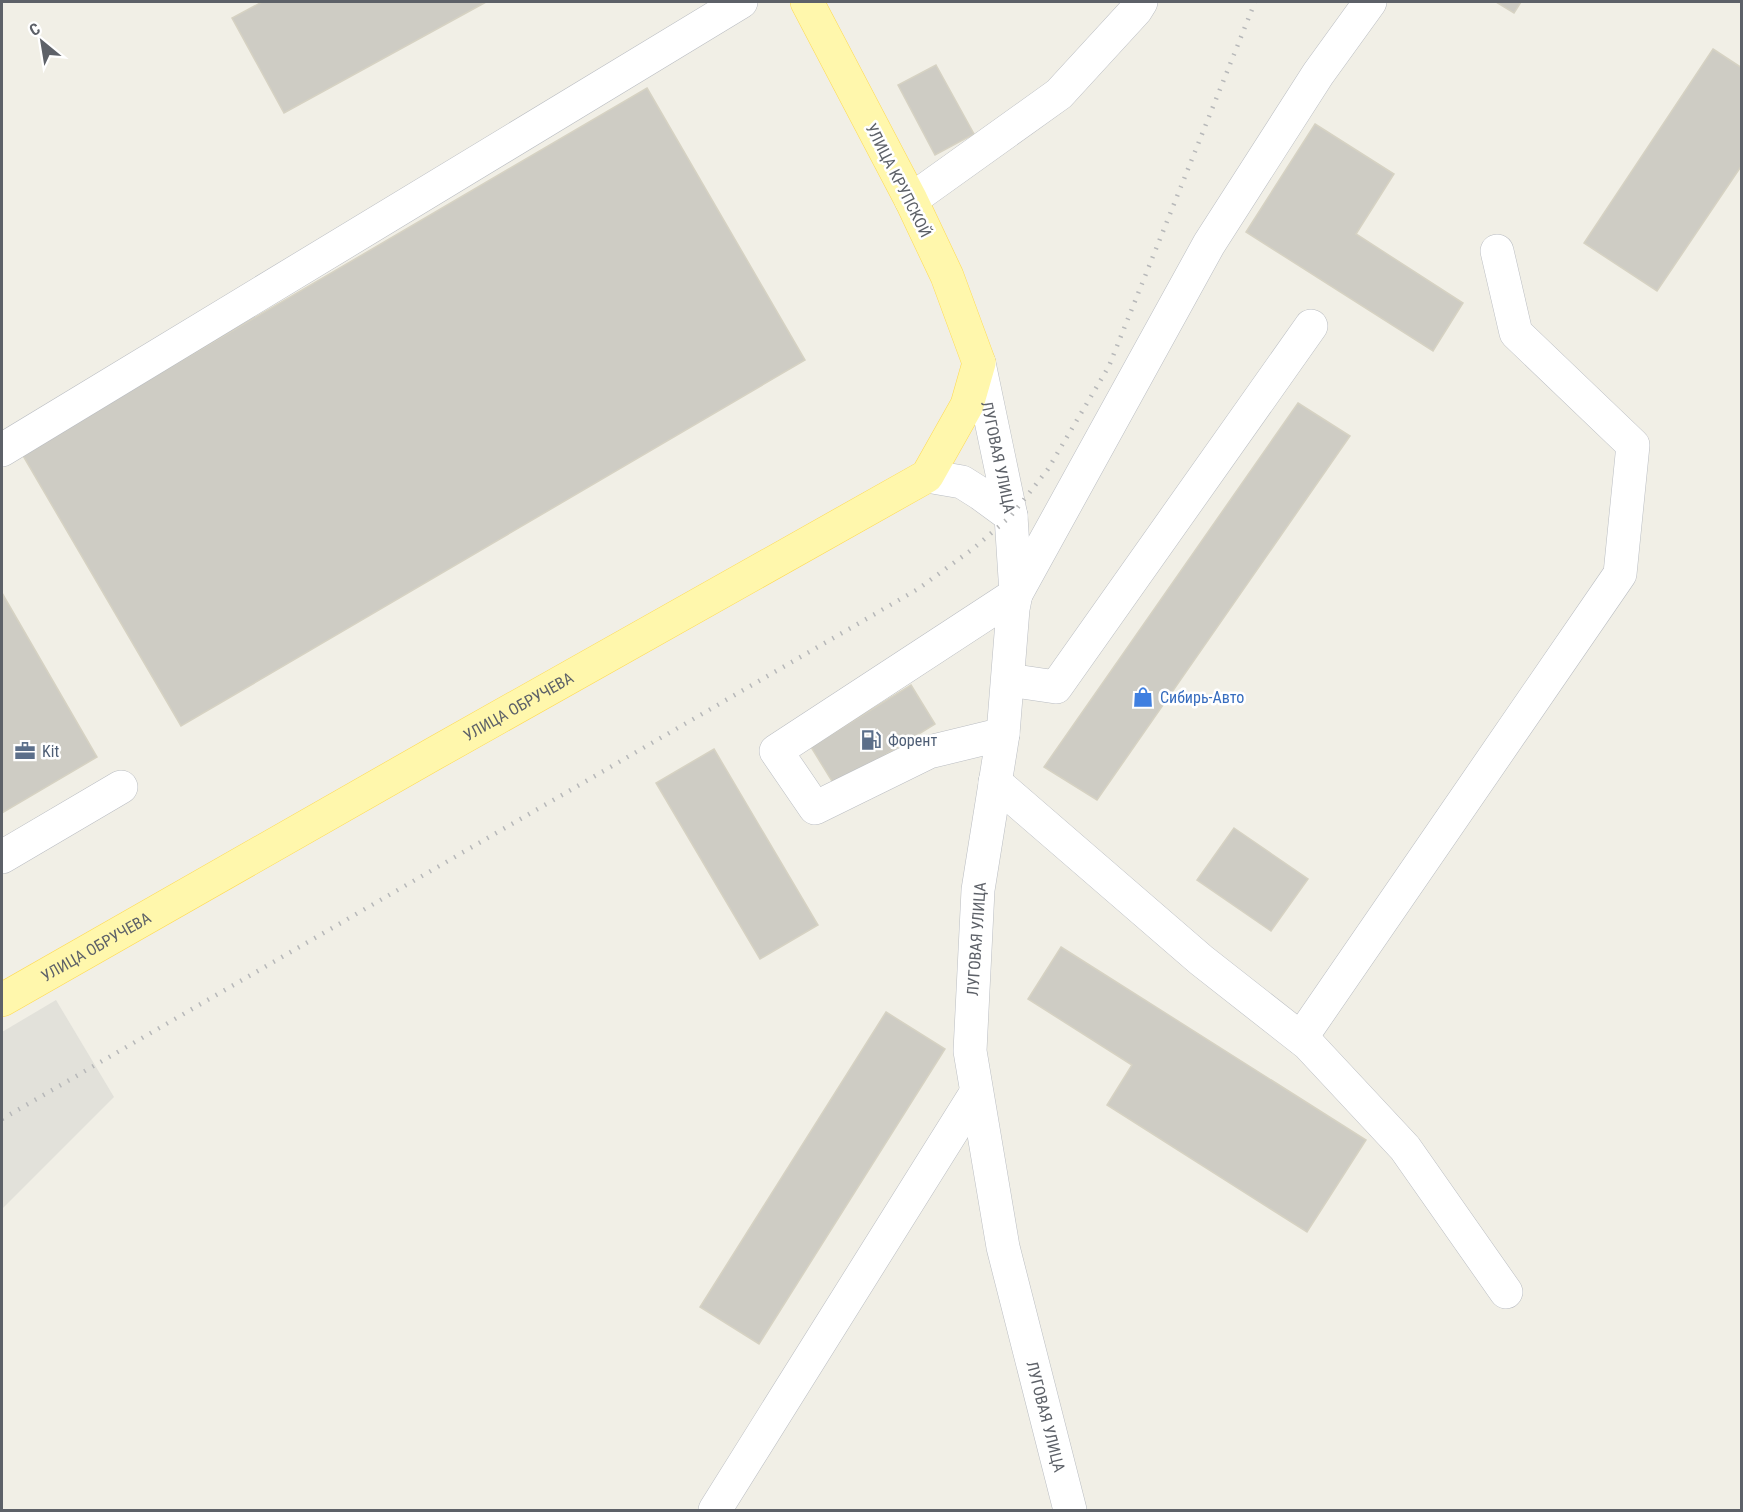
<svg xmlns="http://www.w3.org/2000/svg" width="1743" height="1512" font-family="'Roboto Condensed',sans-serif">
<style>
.industrial{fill:#e2e1da}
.building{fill:#ceccc4;stroke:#d6d2c3;stroke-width:1.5}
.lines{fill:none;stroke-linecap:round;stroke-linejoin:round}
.minor-casing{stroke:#babdc2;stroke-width:34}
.major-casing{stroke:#ffda50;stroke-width:34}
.minor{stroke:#fff;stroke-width:33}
.major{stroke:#fff7ac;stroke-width:33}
.rail{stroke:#b7b8b9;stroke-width:4.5;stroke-dasharray:1.5 8;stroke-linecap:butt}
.labels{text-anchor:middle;stroke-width:5;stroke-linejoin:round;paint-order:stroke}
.street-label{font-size:16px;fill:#5d6168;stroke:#fff}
.shop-label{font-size:16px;fill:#366cbe;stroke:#fff;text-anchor:start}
.service-label{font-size:16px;fill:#4e5e75;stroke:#fff;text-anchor:start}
</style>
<rect width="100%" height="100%" fill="#f1efe6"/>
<!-- industrial -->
<path class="industrial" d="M56,1000L114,1097L2,1209V1032Z"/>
<!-- building -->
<path class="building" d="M262,2H486L284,113L232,18Z
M1496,2H1521L1514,13Z
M1713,49L1742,68V165L1657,291L1584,243Z
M936,65L974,134L935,155L898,85Z
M647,88L805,360L181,726L22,454Z
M1315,124L1394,174L1356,234L1463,303L1433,351L1246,232Z
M1298,403L1350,436L1097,800L1044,767Z
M2,593L97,757L2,813Z
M911,685L935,724L835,786L811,747Z
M714,749L818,925L760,959L656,783Z
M1234,828L1308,879L1271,931L1197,880Z
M1061,947L1366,1140L1307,1232L1107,1105L1132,1065L1028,999Z
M886,1012L945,1049L759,1344L700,1307Z"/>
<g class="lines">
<!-- minor casing -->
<g class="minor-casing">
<g id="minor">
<path d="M911,200L1059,94L1136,10L1141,2"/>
<path id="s1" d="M979,363L1011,516L1016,594L1013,609L1003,734L978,890L970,1051L1003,1247L1070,1510"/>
<path d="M2,450L741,2"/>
<path d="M927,476L962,482L981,494L1011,516"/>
<path d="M1008,680L1056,687L1311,326"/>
<path d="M1003,734L929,752L815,808L776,751L1016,594L1209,244L1318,74L1370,2"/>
<path d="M995,782L1201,960L1308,1044L1405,1148L1506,1292"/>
<path d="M2,857L121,787"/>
<path d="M1301,1038L1620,574L1633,445L1516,333L1497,251"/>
<path d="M715,1510L976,1093"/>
</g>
</g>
<!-- major casing -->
<g class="major-casing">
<g id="major">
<path id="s2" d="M2,1000L435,753L927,476L967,405L979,363L947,276L911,200L807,2"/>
</g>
</g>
<!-- minor -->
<use href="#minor" class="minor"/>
<!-- major -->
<use href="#major" class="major"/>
<!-- rail -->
<path class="rail" d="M2,1119L918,589L974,548L1011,516L1048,469L1109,366L1255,2"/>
</g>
<!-- icons -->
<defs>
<g id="shop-bare" transform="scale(1.62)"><path d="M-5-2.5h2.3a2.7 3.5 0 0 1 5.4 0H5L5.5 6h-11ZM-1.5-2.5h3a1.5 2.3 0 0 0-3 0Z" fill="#3f7fe0" stroke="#fff" stroke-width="2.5" paint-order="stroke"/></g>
<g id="fuel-bare" transform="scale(1.62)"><path d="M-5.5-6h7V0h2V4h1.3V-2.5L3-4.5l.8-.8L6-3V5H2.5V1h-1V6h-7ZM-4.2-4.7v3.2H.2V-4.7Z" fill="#5c6f8a" stroke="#fff" stroke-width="2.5" paint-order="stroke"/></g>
<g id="office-bare" transform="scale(1.62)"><path d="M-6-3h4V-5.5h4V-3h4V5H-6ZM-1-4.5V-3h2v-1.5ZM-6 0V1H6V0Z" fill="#5c6f8a" stroke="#fff" stroke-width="2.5" paint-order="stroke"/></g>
</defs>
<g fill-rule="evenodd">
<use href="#shop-bare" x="1143" y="697"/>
<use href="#fuel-bare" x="871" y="740"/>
<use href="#office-bare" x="25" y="751"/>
</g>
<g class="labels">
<!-- street labels -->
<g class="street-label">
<text transform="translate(899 180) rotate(63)" y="6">УЛИЦА КРУПСКОЙ</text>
<text dy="6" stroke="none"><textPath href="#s1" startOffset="96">ЛУГОВАЯ УЛИЦА</textPath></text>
<text dy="6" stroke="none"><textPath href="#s2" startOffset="594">УЛИЦА ОБРУЧЕВА</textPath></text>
<text transform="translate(976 939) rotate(-86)" y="6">ЛУГОВАЯ УЛИЦА</text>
<text dy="6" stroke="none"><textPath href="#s2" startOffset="108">УЛИЦА ОБРУЧЕВА</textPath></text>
<text dy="6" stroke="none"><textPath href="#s1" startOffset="1068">ЛУГОВАЯ УЛИЦА</textPath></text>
</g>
<!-- shop labels -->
<g class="shop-label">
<text x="1160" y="703">Сибирь-Авто</text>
</g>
<!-- service labels -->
<g class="service-label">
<text x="888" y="746">Форент</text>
<text x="42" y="757">Kit</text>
</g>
</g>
<!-- border -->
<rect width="1743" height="1512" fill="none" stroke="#5d6168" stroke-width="6"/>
<!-- north arrow -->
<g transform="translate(42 42) rotate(330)" stroke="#ffffff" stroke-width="4.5" paint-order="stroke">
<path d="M0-4.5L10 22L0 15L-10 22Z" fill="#5d6168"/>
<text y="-9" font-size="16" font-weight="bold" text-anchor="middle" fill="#5d6168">С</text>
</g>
</svg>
